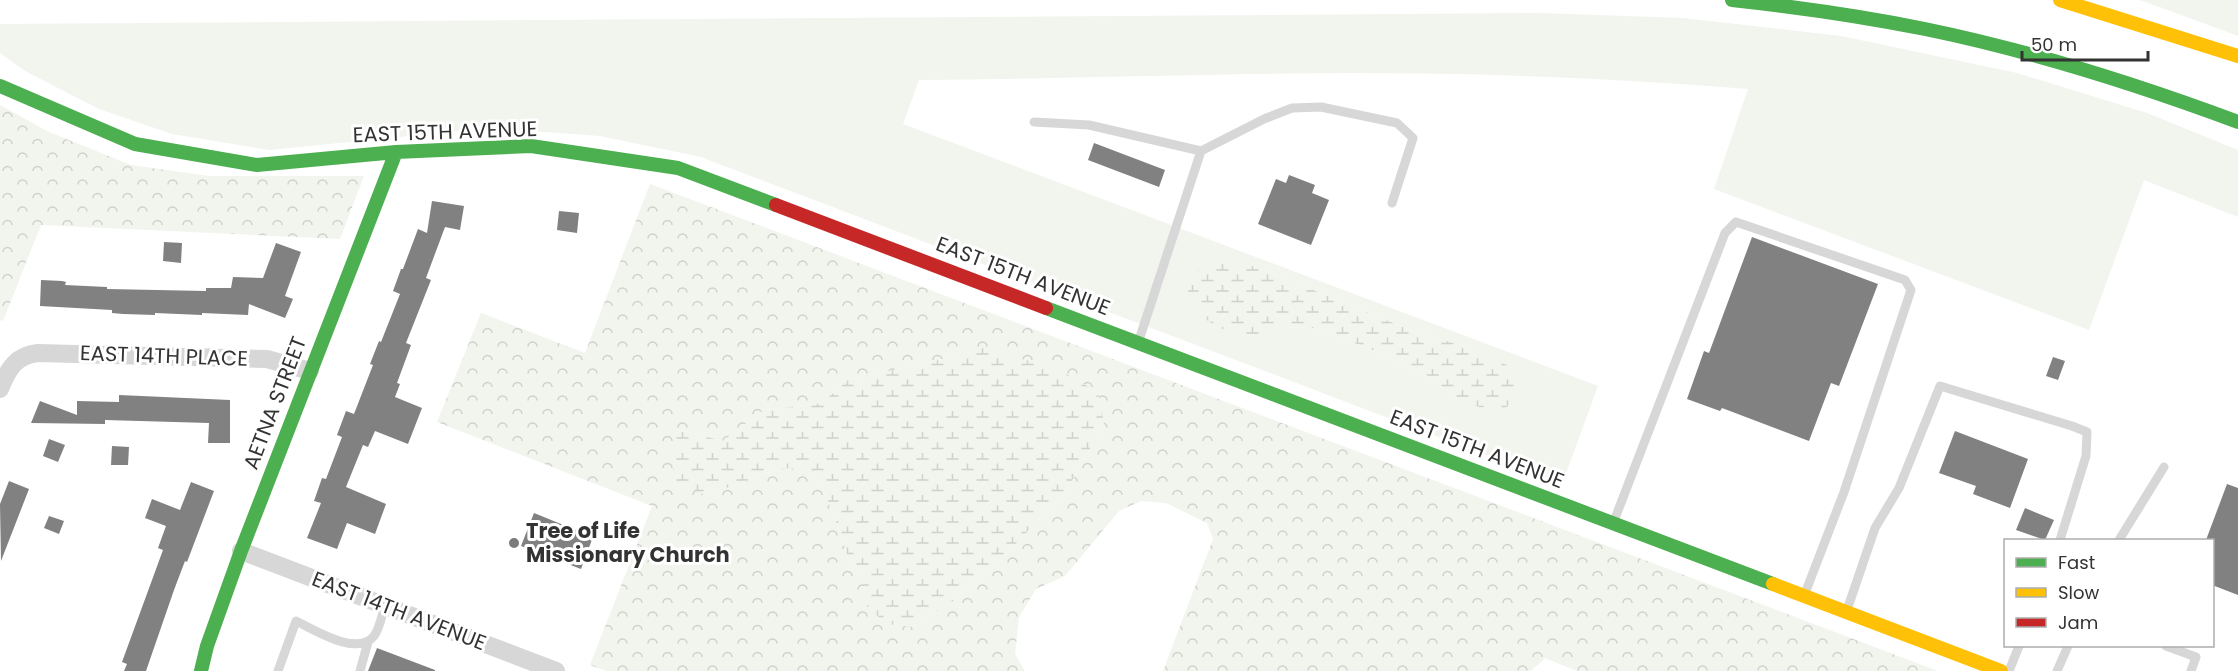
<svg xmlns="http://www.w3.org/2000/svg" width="2238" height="671" font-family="Poppins,sans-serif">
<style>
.grass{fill:#f1f5ed;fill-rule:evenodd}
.forest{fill:url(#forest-crowns);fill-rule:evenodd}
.wetland{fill:url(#wetland-marsh)}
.building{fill:#818181}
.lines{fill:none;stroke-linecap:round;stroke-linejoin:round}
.lane{stroke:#d7d7d7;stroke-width:9}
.street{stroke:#d7d7d7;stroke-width:18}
.fast{stroke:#4caf50;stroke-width:14}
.slow{stroke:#ffc107;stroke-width:14}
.jam{stroke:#c62828;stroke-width:14}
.poi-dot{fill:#7a7a7a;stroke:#fff;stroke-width:2}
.labels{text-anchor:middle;stroke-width:6;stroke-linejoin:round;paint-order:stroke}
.street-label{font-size:21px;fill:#333;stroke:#fff}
.poi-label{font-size:21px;font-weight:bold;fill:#333;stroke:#fff;text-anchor:start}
</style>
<defs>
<pattern id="forest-crowns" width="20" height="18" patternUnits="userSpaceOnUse" patternTransform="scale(1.5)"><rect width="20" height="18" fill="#f1f5ed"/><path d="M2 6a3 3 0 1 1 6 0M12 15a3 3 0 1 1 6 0" fill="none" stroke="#cfd2cc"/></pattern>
<pattern id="wetland-marsh" width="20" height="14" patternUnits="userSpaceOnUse" patternTransform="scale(1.5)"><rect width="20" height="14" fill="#f1f5ed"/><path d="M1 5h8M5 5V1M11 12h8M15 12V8" fill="none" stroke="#cfd2cc"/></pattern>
</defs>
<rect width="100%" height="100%" fill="#fff"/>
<!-- grass -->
<path class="grass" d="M2139,0H2238V36L2146,2Z
M1540,13L1683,18L1841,36L2017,73L2147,113L2238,150V217L2144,180L2089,330L1714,189L1748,89C1582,75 1416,71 1250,74C1139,76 1029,79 919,80L903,124L1598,386L1562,484L701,157L600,136L489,128L269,150L172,134L99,109L25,71L0,53V24ZM1260,268L1420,334L1469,347L1458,398L1425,374L1368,348L1313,328L1275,327Z"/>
<!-- forest -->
<path class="forest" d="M0,105L49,132L131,165L209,176H364L340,239L41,225L3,321L0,320Z
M650,184L1938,671H1577L1545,658L1531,671H1163L1213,539L1207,523L1166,503L1141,501L1119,511L1065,576L1036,589L1019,617L1015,654L1025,671H606L590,665L652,506L437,422L481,313L585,353ZM983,349L1104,424L1066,491L1005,555L953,601L912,627L867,607L863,577L848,558L842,537L821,483L789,468L765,473L706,496L677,429L723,441L764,410L822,403L848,380L952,357Z"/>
<!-- wetland -->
<path class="wetland" d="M1226,260L1260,268L1420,334L1469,347L1513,368L1515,391L1507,407L1493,410L1476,406L1458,398L1425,374L1368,348L1313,328L1275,327L1260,338L1242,340L1208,321L1188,299V279L1203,266Z
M983,348L1057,369L1098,392L1104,424L1066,491L1005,555L953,601L912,627L887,624L867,607L863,577L848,558L842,537L821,483L789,468L765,473L706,496L673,479V455L677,429L723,441L764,410L822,403L848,380L952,357Z"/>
<!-- building -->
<path class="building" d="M1094,143L1165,170L1159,187L1088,160Z
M1289,175L1315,185L1312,193L1329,200L1311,245L1258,224L1276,179L1286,183Z
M432,201L464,206L460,230L445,227L426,278L431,280L406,343L411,345L397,383L400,384L395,397L422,408L408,444L375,431L368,447L363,445L346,487L386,504L375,534L347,523L337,549L307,538L321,503L314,501L322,478L326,479L342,437L337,435L346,411L354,414L373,365L370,364L379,341L381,342L400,294L393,291L401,269H403L418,229L427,233Z
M559,211L579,213L577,233L557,230Z
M1752,237L1878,284L1839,386L1831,383L1809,441L1722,408L1720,411L1687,399L1704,351L1709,353Z
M164,242L182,243L181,263L163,261Z
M276,243L301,252L285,296L293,299L285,318L249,304L248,315L202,313V315L155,313V315L123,314L112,313V310L40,306L41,280L62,281L66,282L65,285L107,287V289L206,291V288H231L233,277L263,278Z
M2053,357L2065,361L2058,380L2046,376Z
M119,395L230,400V443H208L209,423L105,420V424L31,423L40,401L77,415V401L119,402Z
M1955,431L2028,459L2010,508L1973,494L1976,486L1939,473Z
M49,439L65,445L58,462L43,456Z
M112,446L129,447L128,465H111Z
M9,481L29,489L1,561L0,504Z
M191,482L214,491L187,562L185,561L174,590L146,671H124L127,664L122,662L163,550L158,548L166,526L145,518L152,499L180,510Z
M2227,484L2238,488V595L2212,585V540H2206Z
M2025,508L2054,520L2045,540L2016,530Z
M534,513L593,537L581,569L521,546Z
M49,516L64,521L59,534L44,528Z
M377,648L435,670V671H368Z"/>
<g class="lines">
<!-- lane -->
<path class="lane" d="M1034,122L1089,125L1201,151
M1139,340L1201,151L1264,119L1292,108L1321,107L1397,123L1413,138L1392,203
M1614,521L1725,233L1736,222L1905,280L1911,290L1844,492L1804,596
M2119,540L2164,467
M1847,610L1875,528L1899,488L1940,386L2072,426L2087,432L2086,456L2060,540
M2166,646L2196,657L2191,671
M278,671L296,621C315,630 357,657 374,636C380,628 382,615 385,605
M360,671L368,642
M2009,671L2019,646
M2057,671L2068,646"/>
<!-- street -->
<path class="street" d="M0,389C8,369 16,355 38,353L267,359L310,371
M241,551L556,671"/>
<!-- fast -->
<path class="fast" d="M1732,0C1797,7 1861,16 1925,29C2032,51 2136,84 2238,122
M0,86L135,144L257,165L396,152L531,146L678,168L776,205
M1046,308L1773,584
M201,671L207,646L241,551L396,152"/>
<!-- slow -->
<path class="slow" d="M2060,0L2238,56
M1773,584L2001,671"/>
<!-- jam -->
<path class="jam" d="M776,205L1046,308"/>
</g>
<!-- markers -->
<circle class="poi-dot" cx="514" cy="543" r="6"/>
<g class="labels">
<!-- street labels -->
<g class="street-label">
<text transform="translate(445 132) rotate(-2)" y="7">EAST 15TH AVENUE</text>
<text transform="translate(1023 276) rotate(21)" y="7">EAST 15TH AVENUE</text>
<text transform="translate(164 356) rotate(2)" y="7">EAST 14TH PLACE</text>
<text transform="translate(275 403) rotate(-69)" y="7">AETNA STREET</text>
<text transform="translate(1477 449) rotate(21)" y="7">EAST 15TH AVENUE</text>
<text transform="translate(399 611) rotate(21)" y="7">EAST 14TH AVENUE</text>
</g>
<!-- poi labels -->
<g class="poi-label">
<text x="526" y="538">Tree of Life<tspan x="526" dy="24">Missionary Church</tspan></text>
</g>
</g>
<!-- legend -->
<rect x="2004" y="539" width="210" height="108" fill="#ffffff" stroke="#adadad" stroke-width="1.5"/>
<rect x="2016" y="558" width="30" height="9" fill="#4caf50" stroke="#adadad" stroke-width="1.5"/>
<text x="2058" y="569" font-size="18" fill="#333333">Fast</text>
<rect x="2016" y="588" width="30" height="9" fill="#ffc107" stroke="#adadad" stroke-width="1.5"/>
<text x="2058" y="599" font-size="18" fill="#333333">Slow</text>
<rect x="2016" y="618" width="30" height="9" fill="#c62828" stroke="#adadad" stroke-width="1.5"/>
<text x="2058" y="629" font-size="18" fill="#333333">Jam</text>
<!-- scale -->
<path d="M2022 51v9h126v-9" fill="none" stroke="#333333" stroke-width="3"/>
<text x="2031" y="51" font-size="18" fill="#333333" stroke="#ffffff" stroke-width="4.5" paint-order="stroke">50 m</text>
</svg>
